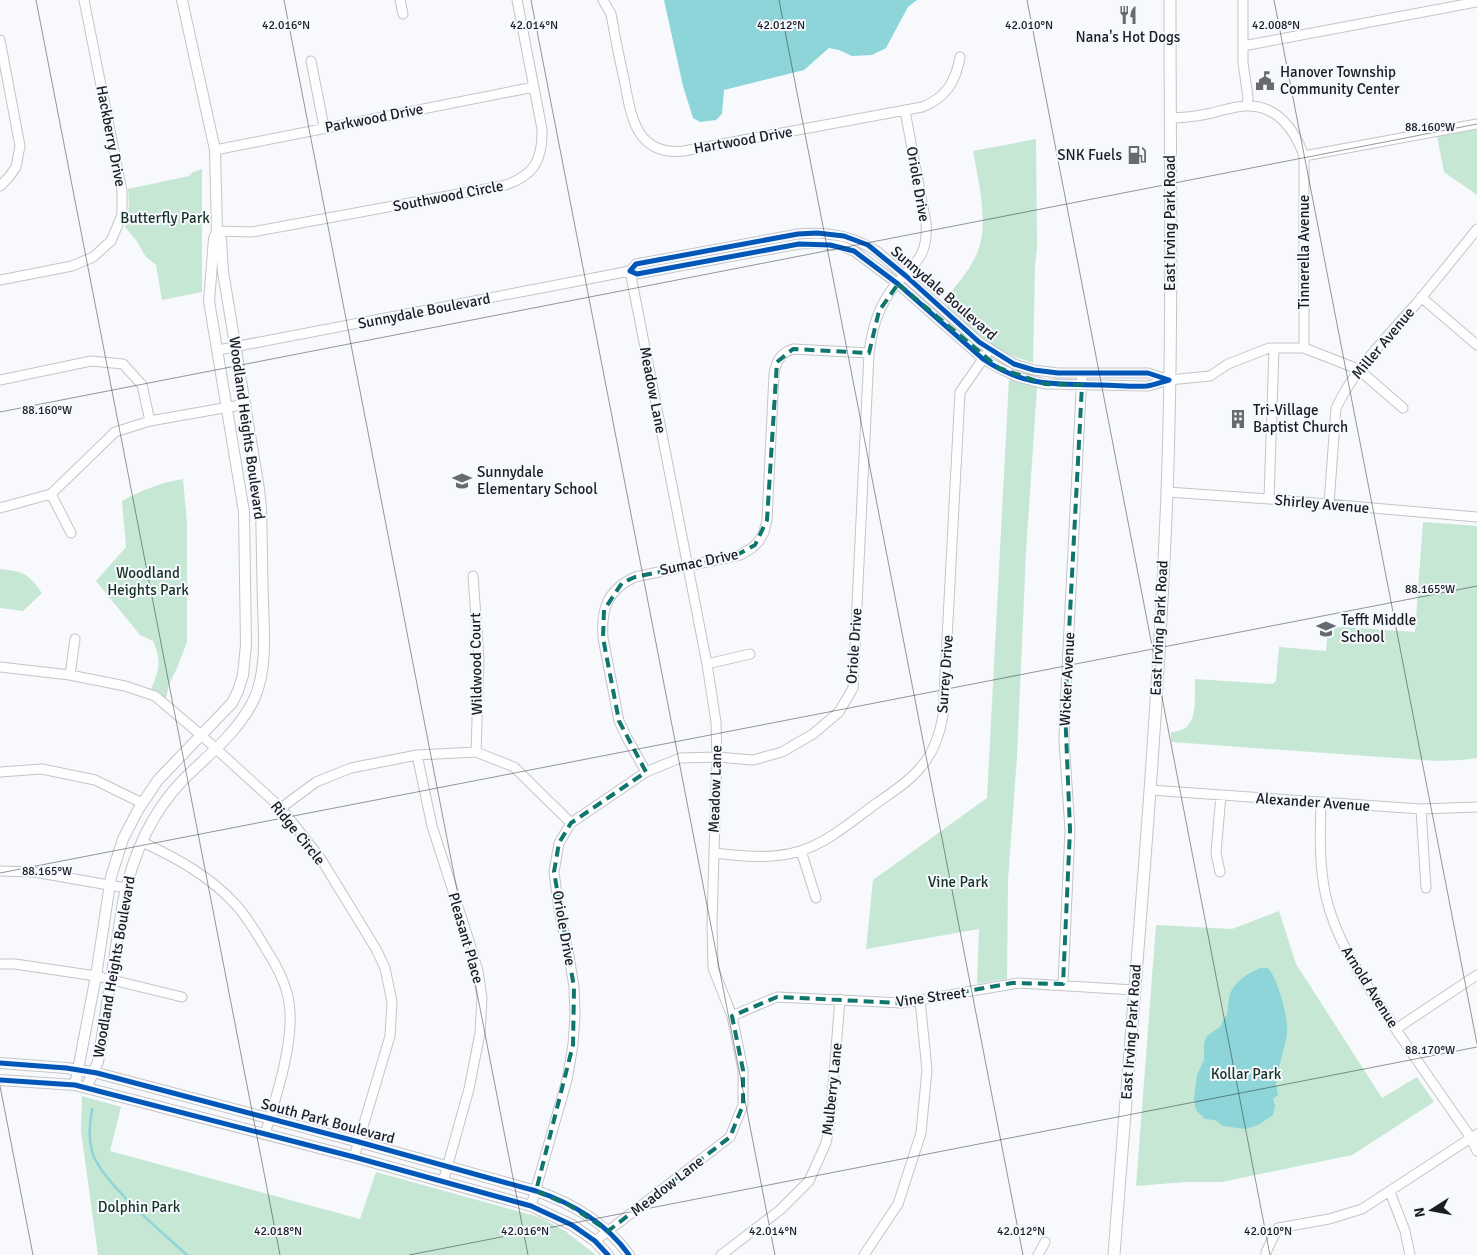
<svg xmlns="http://www.w3.org/2000/svg" width="1477" height="1255" font-family="Signika,sans-serif">
<style>
.green{fill:#c5e7d4}
.water{fill:#8dd5d8}
.lines{fill:none;stroke-linecap:round;stroke-linejoin:round}
.stream{stroke:#8dd5d8;stroke-width:2.5}
.minor-casing{stroke:#c3c5c9;stroke-width:11}
.tertiary-casing{stroke:#c3c5c9;stroke-width:12}
.secondary-casing{stroke:#c3c5c9;stroke-width:13}
.minor{stroke:#fefeff;stroke-width:9}
.tertiary{stroke:#fefeff;stroke-width:10}
.secondary{stroke:#fefeff;stroke-width:11}
.cycleway-casing{stroke:#f5f8ff;stroke-width:8}
.cycleway{stroke:#0057b8;stroke-width:5}
.marked{fill:none;stroke:#0f766e;stroke-width:4;stroke-dasharray:10 6;stroke-linejoin:round}
.ticks{fill:none;stroke:#1b1d21;stroke-width:1;stroke-opacity:0.45}
.labels{text-anchor:middle;stroke-width:4;stroke-linejoin:round;paint-order:stroke}
.poi-label{font-size:15px;fill:#1b1d21;stroke:#f5f8ff;text-anchor:start}
.street-label{font-size:15px;fill:#1b1d21;stroke:#f5f8ff}
.park-label{font-size:15px;fill:#143321;stroke:#f5f8ff}
.ticks-label{font-size:12px;text-anchor:middle;fill:#1b1d21;stroke:#f5f8ff;stroke-width:4;stroke-linejoin:round;paint-order:stroke}
</style>
<rect width="100%" height="100%" fill="#f7f9fd"/>
<!-- green -->
<path class="green" d="M1477,129V195L1444,172L1437,136Z
M1036,139L1037,248L1035,266L1033,363C1026,360 1018,359 1011,355C984,343 964,321 943,302C955,286 971,270 978,251C989,223 978,179 973,151Z
M202,169V292L162,300L156,265L146,257L136,240L125,227L129,206L128,189L189,176L193,172Z
M1009,379L1037,387L1026,552L1017,756L1008,881L1007,979L977,984L979,929L866,949L873,880L987,798Z
M183,479L187,523V642L177,668L169,684L166,699L151,690C159,670 162,662 153,641L140,635L96,581L126,547L122,501C143,490 159,483 183,479Z
M1423,522L1477,526V758L1460,760L1437,761L1171,742V732C1200,732 1194,701 1195,679L1272,684L1276,681L1279,647L1326,651L1328,626L1415,632Z
M0,569C24,572 27,572 42,593L23,611L0,608Z
M1279,911L1296,964L1382,1098L1417,1077L1434,1102L1352,1155L1222,1182H1185L1136,1186L1156,925L1232,929Z
M82,1096L121,1107L110,1151L360,1219L376,1172L539,1217L565,1231L596,1255H98L81,1131Z"/>
<!-- water -->
<path class="water" d="M664,0H917L908,7L886,48L872,55L852,56L839,50L829,48L804,70L724,90L722,114L716,120L700,122L693,118L683,86Z
M1260,968H1268C1278,979 1289,1020 1287,1034C1284,1051 1278,1067 1276,1084C1276,1087 1278,1091 1278,1095L1273,1099L1275,1106L1273,1115L1258,1125L1245,1129L1223,1126L1215,1120L1205,1119L1196,1110L1194,1099L1197,1075L1204,1060V1043L1207,1036L1221,1026L1224,1018L1227,1015C1228,1009 1228,1004 1229,998C1232,983 1247,974 1260,968Z"/>
<g class="lines">
<!-- stream -->
<path class="stream" d="M92,1109C90,1123 88,1137 92,1151C99,1180 163,1233 187,1255"/>
<!-- minor casing -->
<g class="minor-casing">
<path id="minor" d="M400,0L403,14
M603,0L611,14C615,36 619,57 624,79C631,115 635,156 684,151L922,107C946,98 956,81 960,57
M1243,0V63L1248,97L1247,106
M0,40L20,146L16,167L9,177L0,186
M1243,46L1477,2
M311,61L324,127
M1170,118C1185,118 1198,116 1212,113C1223,110 1236,106 1247,106C1277,105 1295,130 1304,156L1477,124
M215,150L534,87
M217,231L252,232L502,186C533,177 543,161 542,129L517,0
M630,271L636,264L798,234C827,231 854,236 878,252L979,342L1014,364L1034,370L1058,373H1148L1169,380
M0,280L72,266L93,257L111,241L122,215V191L84,0
M1421,297L1477,345
M1304,348V156
M218,350L630,271L637,274L799,244L817,243L841,246L854,251L898,284L983,359L999,368L1018,377L1045,384L1148,386L1169,380L1210,376L1228,364L1269,348H1304L1358,369L1403,408
M0,380L91,361L123,364L142,385L150,421
M1167,492L1269,499L1477,517
M51,494L71,533
M1269,499L1274,348
M1329,504L1336,408C1355,368 1387,337 1416,304C1437,279 1457,254 1477,229
M0,508L51,494L115,432L150,421L246,404
M473,576L479,659L476,752
M707,664L750,654
M0,667L70,675L125,686L155,696L201,735L281,808L321,859L376,949L385,968L392,1002L390,1036L354,1157
M70,675L75,639
M417,755L432,826L470,944L478,971L482,998L480,1033L469,1089L443,1182
M0,772L42,769L95,780L142,803
M646,772L627,738L619,721L603,638C601,609 607,590 635,577L740,555L752,548L759,541L764,532L767,520L774,374C776,362 780,353 793,349L869,353
M1150,790L1421,809L1477,807
M1321,803C1320,835 1319,866 1326,897C1337,944 1365,982 1391,1022C1417,1061 1444,1099 1471,1138L1477,1151
M281,808L316,782L351,768L417,755L476,752L514,767L571,823
M1421,809L1426,888
M142,842C177,858 211,877 236,905C248,918 257,934 266,949C278,968 289,988 290,1012C292,1049 276,1097 265,1134
M801,851L816,898
M714,853C743,856 771,860 800,851C829,842 853,820 877,803C892,792 909,782 921,767C934,752 940,734 943,715L960,392L990,349
M0,871L34,872L126,888
M1220,872L1216,853L1221,795
M0,964H15L96,976L182,997
M1063,984L1070,830L1064,740L1065,708L1082,373
M732,1016L777,997L902,1003L1019,983L1134,990
M1396,1029L1477,975
M1390,1192L1405,1231L1410,1255
M531,1206L567,1080L573,1045L575,1015L574,987L569,956L559,911L554,872L559,843L571,823L646,772L680,758L717,757L753,760L782,752L813,734L839,712L853,688L869,353C872,330 877,311 890,292C909,265 929,262 926,223L905,111
M595,1241L730,1137L743,1105V1070L732,1016L713,968L712,923L714,853L717,757L716,722L707,664L630,271
M721,1255L780,1210L809,1181L826,1143L830,1123L840,999
M864,1255L898,1204L921,1133L927,1070L920,1000
M1038,1255L1045,1242
M1266,1255V1252L1278,1228L1329,1219L1362,1209L1477,1134"/>
</g>
<!-- tertiary casing -->
<g class="tertiary-casing">
<path id="tertiary" d="M0,1063L66,1068L97,1073L359,1142L536,1191C572,1203 607,1224 629,1255
M0,1080L75,1085L354,1157L531,1206L572,1225L595,1241L608,1255
M75,1085L96,976L111,877L123,839L138,810L158,780L232,703L238,691L243,675L246,645L244,512L209,301L214,239L217,231L215,150L182,0
M86,1088L98,1062L123,902C132,858 151,813 183,780C208,755 240,731 255,697C267,668 264,634 263,603C262,571 262,540 261,508L259,489L223,272L221,239L217,231"/>
</g>
<!-- secondary casing -->
<g class="secondary-casing">
<path id="secondary" d="M1114,1255C1133,1001 1157,747 1167,493C1173,329 1170,164 1170,0"/>
</g>
<!-- minor -->
<use href="#minor" class="minor"/>
<!-- tertiary -->
<use href="#tertiary" class="tertiary"/>
<!-- secondary -->
<use href="#secondary" class="secondary"/>
<!-- cycleway casing -->
<g class="cycleway-casing">
<path id="cycleway" d="M817,233L844,236L868,245L906,276L979,342L1014,364L1034,370L1058,373H1148L1169,380C1162,382 1154,385 1147,386C1132,387 1116,385 1101,385C1052,384 1025,387 983,359L898,284L854,251L830,245L799,244L637,274L630,271L636,264L798,234Z
M0,1063L66,1068L97,1073L359,1142L536,1191C572,1203 607,1224 629,1255
M0,1080L75,1085L354,1157L531,1206L572,1225L595,1241L608,1255"/>
</g>
<!-- cycleway -->
<use href="#cycleway" class="cycleway"/>
</g>
<!-- marked area -->
<path class="marked" d="M898,284L999,368L1045,384L1082,385L1065,708L1070,830L1063,984L1012,983L902,1003L777,997L732,1016L743,1070V1105L730,1137L608,1231L569,1205L536,1191L573,1045L574,987L554,872L559,843L571,823L646,772L619,721L603,638L604,610L622,583L635,577L733,557L755,545L767,520L777,362L793,349L869,353L879,311Z"/>
<!-- ticks -->
<path class="ticks" d="M36,0L280,1255M284,0L528,1255M531,0L775,1255M779,0L1023,1255M1027,0L1270,1255M1274,0L1477,1044M0,412L1477,124M0,873L1477,586M0,1086L33,1255M409,1255L1477,1047"/>
<!-- icons -->
<defs>
<g id="restaurant-bare" transform="scale(1.5)"><path d="M-5-6h1v4h1v-4h1v4h1v-4h1v5L-1.5 .5V6h-2V.5L-5-1ZM5-6V6H3V1.5H1.5Q1.5-4 5-6Z" fill="#686a6e" stroke="#f5f8ff" stroke-width="2.5" paint-order="stroke"/></g>
<g id="civic-bare" transform="scale(1.5)"><path d="M-.6-6.5H3V-4.5H.6V-3L4-1V1h2V6H-6V1h2V-1L-.6-3ZM-1.2 2.5V6h2.4V2.5Z" fill="#686a6e" stroke="#f5f8ff" stroke-width="2.5" paint-order="stroke"/></g>
<g id="fuel-bare" transform="scale(1.5)"><path d="M-5.5-6h7V0h2V4h1.3V-2.5L3-4.5l.8-.8L6-3V5H2.5V1h-1V6h-7ZM-4.2-4.7v3.2H.2V-4.7Z" fill="#686a6e" stroke="#f5f8ff" stroke-width="2.5" paint-order="stroke"/></g>
<g id="building-bare" transform="scale(1.5)"><path d="M-4-6H4V6H1V3H-1V6H-4ZM-2.5-4.3h1.7v1.8h-1.7ZM.8-4.3h1.7v1.8H.8ZM-2.5-1h1.7V.8h-1.7ZM.8-1h1.7V.8H.8Z" fill="#686a6e" stroke="#f5f8ff" stroke-width="2.5" paint-order="stroke"/></g>
<g id="school-bare" transform="scale(1.5)"><path d="M0-5L7-2L0 1L-7-2ZM-4 1L0 2.5L4 1V4Q0 6-4 4Z" fill="#686a6e" stroke="#f5f8ff" stroke-width="2.5" paint-order="stroke"/></g>
</defs>
<g fill-rule="evenodd">
<use href="#restaurant-bare" x="1128" y="15"/>
<use href="#civic-bare" x="1265" y="81"/>
<use href="#fuel-bare" x="1137" y="155"/>
<use href="#building-bare" x="1238" y="419"/>
<use href="#school-bare" x="462" y="481"/>
<use href="#school-bare" x="1326" y="629"/>
</g>
<g class="labels">
<!-- poi labels -->
<g class="poi-label">
<text x="1128" y="42" text-anchor="middle">Nana's Hot Dogs</text>
<text x="1280" y="77">Hanover Township<tspan x="1280" dy="17">Community Center</tspan></text>
<text x="1122" y="160" text-anchor="end">SNK Fuels</text>
<text x="1253" y="415">Tri-Village<tspan x="1253" dy="17">Baptist Church</tspan></text>
<text x="477" y="477">Sunnydale<tspan x="477" dy="17">Elementary School</tspan></text>
<text x="1341" y="625">Tefft Middle<tspan x="1341" dy="17">School</tspan></text>
</g>
<!-- street labels -->
<g class="street-label">
<text transform="translate(374 118) rotate(-11)" y="5">Parkwood Drive</text>
<text transform="translate(111 136) rotate(79)" y="5">Hackberry Drive</text>
<text transform="translate(743 140) rotate(-10)" y="5">Hartwood Drive</text>
<text transform="translate(918 184) rotate(80)" y="5">Oriole Drive</text>
<text transform="translate(448 196) rotate(-11)" y="5">Southwood Circle</text>
<text transform="translate(1170 223) rotate(-90)" y="5">East Irving Park Road</text>
<text transform="translate(1304 252) rotate(-90)" y="5">Tinnerella Avenue</text>
<text transform="translate(944 293) rotate(41)" y="5">Sunnydale Boulevard</text>
<text transform="translate(424 311) rotate(-11)" y="5">Sunnydale Boulevard</text>
<text transform="translate(1383 343) rotate(-50)" y="5">Miller Avenue</text>
<text transform="translate(653 390) rotate(79)" y="5">Meadow Lane</text>
<text transform="translate(247 428) rotate(82)" y="5">Woodland Heights Boulevard</text>
<text transform="translate(1322 504) rotate(5)" y="5">Shirley Avenue</text>
<text transform="translate(699 562) rotate(-12)" y="5">Sumac Drive</text>
<text transform="translate(1159 628) rotate(-87)" y="5">East Irving Park Road</text>
<text transform="translate(854 646) rotate(-86)" y="5">Oriole Drive</text>
<text transform="translate(476 664) rotate(-91)" y="5">Wildwood Court</text>
<text transform="translate(945 674) rotate(-86)" y="5">Surrey Drive</text>
<text transform="translate(1067 679) rotate(-87)" y="5">Wicker Avenue</text>
<text transform="translate(715 789) rotate(-88)" y="5">Meadow Lane</text>
<text transform="translate(1313 802) rotate(4)" y="5">Alexander Avenue</text>
<text transform="translate(298 833) rotate(51)" y="5">Ridge Circle</text>
<text transform="translate(564 928) rotate(80)" y="5">Oriole Drive</text>
<text transform="translate(466 938) rotate(74)" y="5">Pleasant Place</text>
<text transform="translate(114 967) rotate(-80)" y="5">Woodland Heights Boulevard</text>
<text transform="translate(1370 987) rotate(58)" y="5">Arnold Avenue</text>
<text transform="translate(931 997) rotate(-8)" y="5">Vine Street</text>
<text transform="translate(1131 1032) rotate(-86)" y="5">East Irving Park Road</text>
<text transform="translate(832 1089) rotate(-84)" y="5">Mulberry Lane</text>
<text transform="translate(328 1121) rotate(15)" y="5">South Park Boulevard</text>
<text transform="translate(667 1186) rotate(-38)" y="5">Meadow Lane</text>
</g>
<!-- park labels -->
<g class="park-label">
<text x="165" y="223">Butterfly Park</text>
<text x="148" y="578">Woodland<tspan x="148" dy="17">Heights Park</tspan></text>
<text x="958" y="887">Vine Park</text>
<text x="1246" y="1079">Kollar Park</text>
<text x="139" y="1212">Dolphin Park</text>
</g>
</g>
<g class="ticks-label">
<text x="286" y="29">42.016°N</text>
<text x="534" y="29">42.014°N</text>
<text x="781" y="29">42.012°N</text>
<text x="1029" y="29">42.010°N</text>
<text x="1276" y="29">42.008°N</text>
<text x="1430" y="131">88.160°W</text>
<text x="47" y="414">88.160°W</text>
<text x="1430" y="593">88.165°W</text>
<text x="47" y="875">88.165°W</text>
<text x="1430" y="1054">88.170°W</text>
<text x="278" y="1235">42.018°N</text>
<text x="525" y="1235">42.016°N</text>
<text x="773" y="1235">42.014°N</text>
<text x="1021" y="1235">42.012°N</text>
<text x="1268" y="1235">42.010°N</text>
</g>
<!-- north arrow -->
<g transform="translate(1432 1210) rotate(259)" stroke="#f5f8ff" stroke-width="4" paint-order="stroke">
<path d="M0-4L9 19L0 12L-9 19Z" fill="#1b1d21"/>
<text y="-8" font-size="14" font-weight="bold" text-anchor="middle" fill="#1b1d21">N</text>
</g>
</svg>
